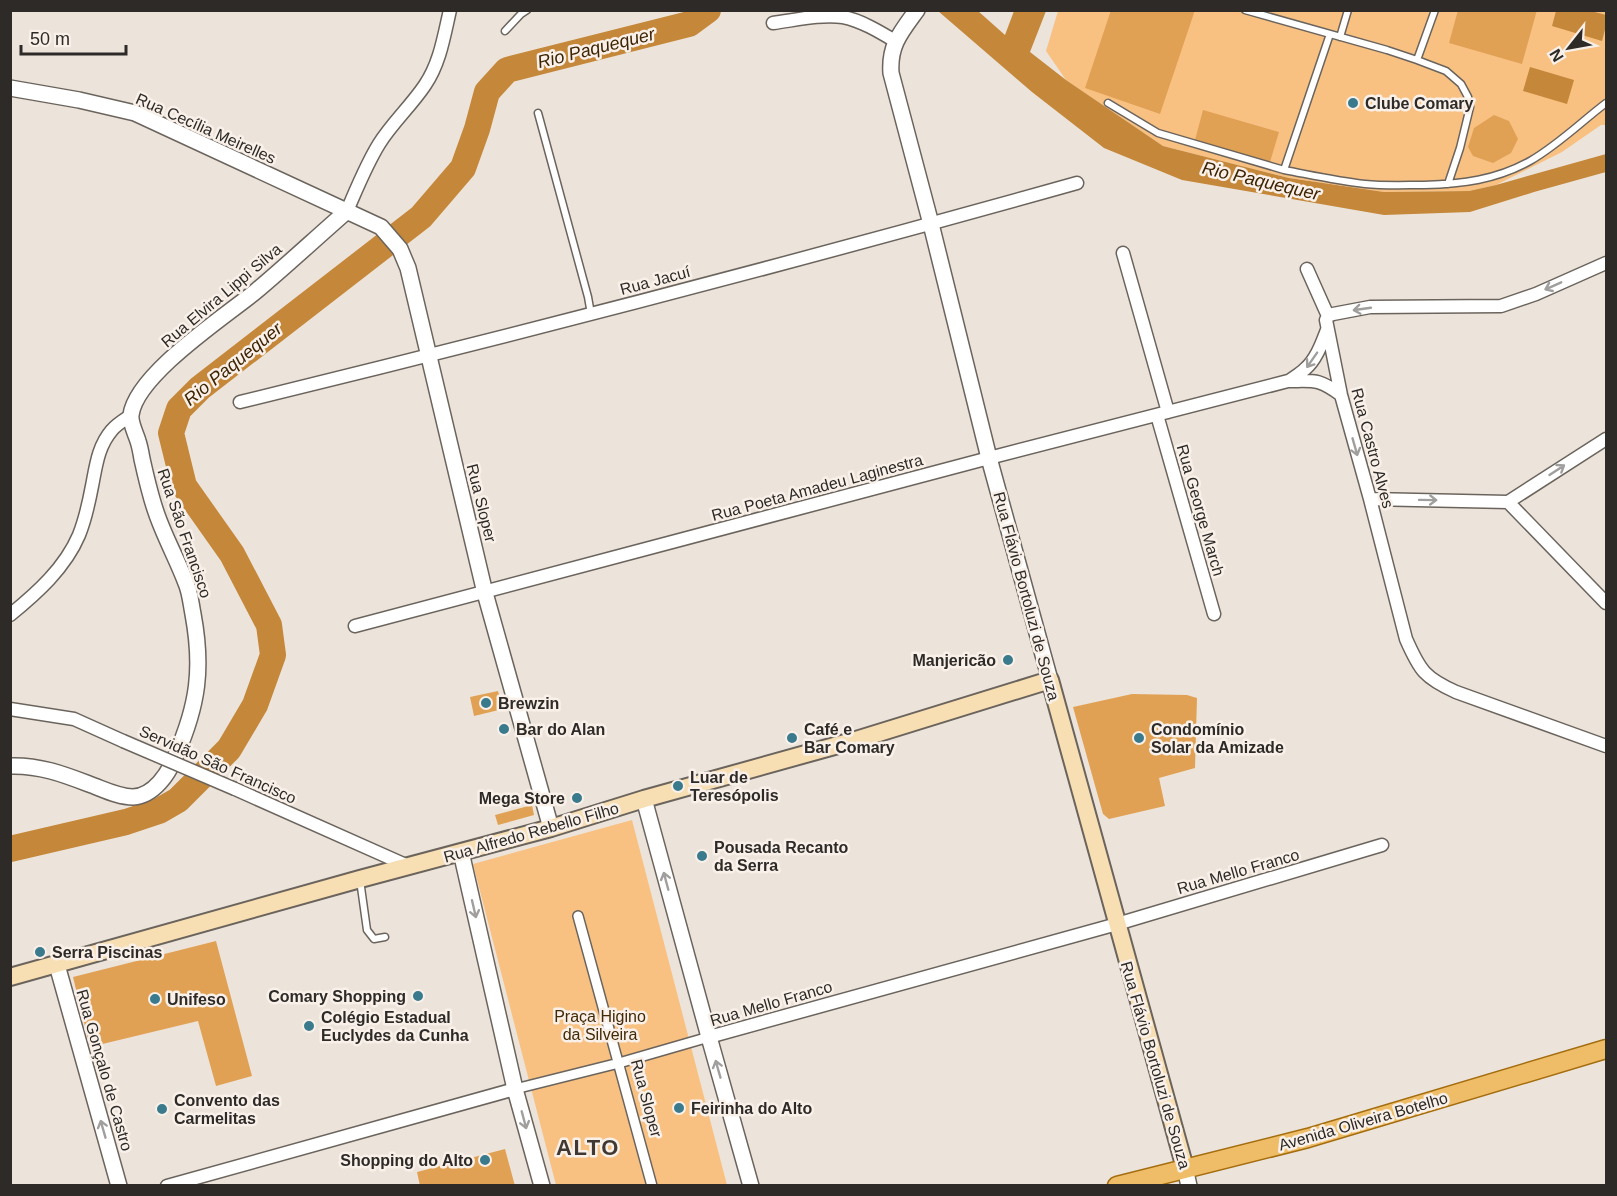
<svg xmlns="http://www.w3.org/2000/svg" width="1617" height="1196" font-family="Helvetica,sans-serif">
<style>
.green{fill:#f8c182}
.water{fill:#c58739}
.lines{fill:none;stroke-linecap:round;stroke-linejoin:round}
.river{stroke:#c58739;stroke-width:26}
.building{fill:#e1a154}
.service-casing{stroke:#6b645d;stroke-width:9}
.pedestrian-casing{stroke:#6b645d;stroke-width:12}
.minor-casing{stroke:#6b645d;stroke-width:15}
.tertiary-casing{stroke:#6b645d;stroke-width:18}
.secondary-casing{stroke:#6b645d;stroke-width:20}
.primary-casing{stroke:#a46d0f;stroke-width:21}
.service{stroke:#fff;stroke-width:6}
.pedestrian{stroke:#fff;stroke-width:9}
.minor{stroke:#fff;stroke-width:12}
.tertiary{stroke:#fff;stroke-width:15}
.secondary{stroke:#f7deb3;stroke-width:16}
.primary{stroke:#efbd67;stroke-width:18}
.minor-bridge-casing{stroke:#6b645d;stroke-width:15;stroke-linecap:butt}
.minor-bridge{stroke:#fff;stroke-width:12}
.oneway{stroke:#a09f9e}
.poi-dot{fill:#397a8d;stroke:#f9f1e9;stroke-width:2}
.labels{text-anchor:middle;stroke-width:5;stroke-linejoin:round;paint-order:stroke}
.poi-label{font-size:16px;font-weight:bold;fill:#2d2a27;stroke:#f9f1e9;text-anchor:start}
.street-label{font-size:16px;fill:#2d2a27;stroke:#f9f1e9}
.park-label{font-size:16px;fill:#432a07;stroke:#f9f1e9}
.water-label{font-size:18px;font-style:italic;fill:#3e2402;stroke:#f9f1e9}
.district-label{font-size:22px;font-weight:bold;letter-spacing:1.5px;fill:#403933;stroke:#f9f1e9}
</style>
<rect width="100%" height="100%" fill="#ece4db"/>
<!-- green -->
<path class="green" d="M1058,11H1606V125H1601L1562,152L1496,185L1469,191L1384,192L1289,178L1163,146L1066,80L1046,51Z
M632,820L727,1185H556L473,864Z"/>
<!-- water -->
<path class="water" d="M938,11H978L1005,35L1014,11H1046L1030,52L1066,80L1163,146L1289,178L1384,192L1469,191L1496,185L1606,154V172L1534,192L1470,212L1384,215L1182,180L1104,148L1032,92Z
M1556,11H1591L1606,15V26L1602,41L1552,26Z
M1530,67L1574,80L1567,104L1523,91Z"/>
<g class="lines">
<!-- river -->
<path class="river" d="M10,849L126,822L159,811L178,800L229,749L255,705L273,655L269,625L232,554L184,486L171,433L179,409L200,388L421,217L463,168L477,129L487,92L507,70L689,24L708,10"/>
</g>
<!-- building -->
<path class="building" d="M1111,10H1195L1160,114L1085,88Z
M1458,10H1537L1522,64L1449,43Z
M1203,110L1279,132L1270,162L1195,140Z
M1494,115L1509,121L1518,139L1511,153L1493,163L1473,156L1468,147L1474,128Z
M498,691L503,709L474,716L470,697Z
M1132,694L1187,695L1197,698L1195,768L1159,778L1165,806L1109,819L1103,814L1073,707Z
M532,805L534,815L498,825L495,815Z
M216,941L252,1076L216,1086L198,1021L90,1047L73,977Z
M505,1149L515,1186H420L417,1172Z"/>
<g class="lines">
<!-- service casing -->
<g class="service-casing">
<path id="service" d="M1245,10L1387,50L1417,60L1446,71L1461,84L1468,97L1470,107L1460,148L1448,184
M505,31L521,14L527,10
M1330,34L1284,170C1311,175 1338,181 1365,184C1385,186 1405,185 1424,185C1462,184 1496,180 1530,161C1558,145 1581,122 1606,103
M1340,37L1348,10
M1417,60L1435,10
M1108,103L1158,133L1284,170
M538,113L588,297L591,314
M360,880L367,930L374,939L385,937"/>
</g>
<!-- pedestrian casing -->
<g class="pedestrian-casing">
<path id="pedestrian" d="M578,916L652,1186
M515,1089L619,1063L709,1037"/>
</g>
<!-- minor casing -->
<g class="minor-casing">
<path id="minor" d="M773,23C796,20 820,14 843,17C860,20 880,32 895,41
M347,211C357,188 366,165 379,144C392,123 411,106 425,85C440,63 444,36 450,10
M1123,253L1168,412
M1606,263L1536,294L1501,306L1370,307L1333,314L1328,316L1326,320L1341,395L1370,499L1406,639C1420,671 1425,678 1456,692L1606,746
M1307,269L1328,316
M1289,381C1294,377 1300,374 1305,369C1316,360 1322,343 1327,330
M240,402C520,334 799,261 1077,183
M1157,415L1214,614
M1370,499L1508,502L1606,439
M1508,502L1606,603
M10,615C37,593 65,568 79,535C85,520 89,502 92,486C96,466 98,446 112,430C117,424 124,420 130,416
M355,626L989,458L1288,381C1314,381 1318,378 1341,395
M10,709L74,719L123,741
M235,789L408,866
M709,1037L1117,924L1382,845
M167,1186L515,1089"/>
</g>
<!-- tertiary casing -->
<g class="tertiary-casing">
<path id="tertiary" d="M917,10C901,32 889,45 891,73L931,224L989,458L1050,680
M10,88L79,100L135,113L381,227L400,249L408,268L485,593L551,828
M10,766C39,765 63,774 89,784C103,789 118,797 133,797C154,796 169,773 176,755C198,705 203,668 193,614C191,604 190,592 186,583C177,559 164,536 156,512C150,495 146,477 142,459C141,453 140,447 138,441C136,434 130,423 131,415C136,375 224,317 255,292C286,266 316,238 347,211
M644,799L709,1037L751,1186
M461,852L515,1089L542,1186
M57,965L119,1186
M1185,1168L1189,1186"/>
</g>
<!-- secondary casing -->
<g class="secondary-casing">
<path id="secondary" d="M10,977L360,879L551,828L644,799L856,740L1050,680L1185,1168"/>
</g>
<!-- primary casing -->
<g class="primary-casing">
<path id="primary" d="M1117,1186L1308,1138L1606,1049"/>
</g>
<!-- service -->
<use href="#service" class="service"/>
<!-- pedestrian -->
<use href="#pedestrian" class="pedestrian"/>
<!-- minor -->
<use href="#minor" class="minor"/>
<!-- tertiary -->
<use href="#tertiary" class="tertiary"/>
<!-- secondary -->
<use href="#secondary" class="secondary"/>
<!-- primary -->
<use href="#primary" class="primary"/>
<!-- minor-bridge casing -->
<g class="minor-bridge-casing">
<path id="minor-bridge" d="M123,741L235,789"/>
</g>
<!-- minor-bridge -->
<use href="#minor-bridge" class="minor-bridge"/>
</g>
<!-- one-way arrows -->
<defs><path id="oneway-shaft" d="M-6 0H5M1.5-3L5.5 0L1.5 3" fill="none" stroke-width="1.6" stroke-linecap="round" stroke-linejoin="round" transform="scale(1.5)"/></defs>
<g class="oneway">
<use href="#oneway-shaft" transform="translate(1553 286) rotate(156)"/>
<use href="#oneway-shaft" transform="translate(1362 309) rotate(172)"/>
<use href="#oneway-shaft" transform="translate(1312 360) rotate(125)"/>
<use href="#oneway-shaft" transform="translate(1355 447) rotate(74)"/>
<use href="#oneway-shaft" transform="translate(1557 470) rotate(-33)"/>
<use href="#oneway-shaft" transform="translate(1428 500) rotate(1)"/>
<use href="#oneway-shaft" transform="translate(666 881) rotate(-105)"/>
<use href="#oneway-shaft" transform="translate(474 909) rotate(77)"/>
<use href="#oneway-shaft" transform="translate(718 1069) rotate(-106)"/>
<use href="#oneway-shaft" transform="translate(524 1120) rotate(75)"/>
<use href="#oneway-shaft" transform="translate(103 1129) rotate(-106)"/>
</g>
<!-- markers -->
<g class="poi-dot">
<circle cx="1353" cy="103" r="6"/>
<circle cx="1008" cy="660" r="6"/>
<circle cx="486" cy="703" r="6"/>
<circle cx="504" cy="729" r="6"/>
<circle cx="792" cy="738" r="6"/>
<circle cx="1139" cy="738" r="6"/>
<circle cx="678" cy="786" r="6"/>
<circle cx="577" cy="798" r="6"/>
<circle cx="702" cy="856" r="6"/>
<circle cx="40" cy="952" r="6"/>
<circle cx="418" cy="996" r="6"/>
<circle cx="155" cy="999" r="6"/>
<circle cx="309" cy="1026" r="6"/>
<circle cx="679" cy="1108" r="6"/>
<circle cx="162" cy="1109" r="6"/>
<circle cx="485" cy="1160" r="6"/>
</g>
<g class="labels">
<!-- poi labels -->
<g class="poi-label">
<text x="1365" y="109">Clube Comary</text>
<text x="996" y="666" text-anchor="end">Manjericão</text>
<text x="498" y="709">Brewzin</text>
<text x="516" y="735">Bar do Alan</text>
<text x="804" y="735">Café e<tspan x="804" dy="18">Bar Comary</tspan></text>
<text x="1151" y="735">Condomínio<tspan x="1151" dy="18">Solar da Amizade</tspan></text>
<text x="690" y="783">Luar de<tspan x="690" dy="18">Teresópolis</tspan></text>
<text x="565" y="804" text-anchor="end">Mega Store</text>
<text x="714" y="853">Pousada Recanto<tspan x="714" dy="18">da Serra</tspan></text>
<text x="52" y="958">Serra Piscinas</text>
<text x="406" y="1002" text-anchor="end">Comary Shopping</text>
<text x="167" y="1005">Unifeso</text>
<text x="321" y="1023">Colégio Estadual<tspan x="321" dy="18">Euclydes da Cunha</tspan></text>
<text x="174" y="1106">Convento das<tspan x="174" dy="18">Carmelitas</tspan></text>
<text x="691" y="1114">Feirinha do Alto</text>
<text x="473" y="1166" text-anchor="end">Shopping do Alto</text>
</g>
<!-- street labels -->
<g class="street-label">
<text transform="translate(206 128) rotate(24)" y="6">Rua Cecília Meirelles</text>
<text transform="translate(655 280) rotate(-15)" y="6">Rua Jacuí</text>
<text transform="translate(221 295) rotate(-40)" y="6">Rua Elvira Lippi Silva</text>
<text transform="translate(1373 448) rotate(75)" y="6">Rua Castro Alves</text>
<text transform="translate(817 487) rotate(-15)" y="6">Rua Poeta Amadeu Laginestra</text>
<text transform="translate(482 503) rotate(76)" y="6">Rua Sloper</text>
<text transform="translate(1201 510) rotate(74)" y="6">Rua George March</text>
<text transform="translate(185 533) rotate(71)" y="6">Rua São Francisco</text>
<text transform="translate(1027 596) rotate(75)" y="6">Rua Flávio Bortoluzi de Souza</text>
<text transform="translate(218 764) rotate(24)" y="6">Servidão São Francisco</text>
<text transform="translate(531 832) rotate(-16)" y="6">Rua Alfredo Rebello Filho</text>
<text transform="translate(1238 871) rotate(-16)" y="6">Rua Mello Franco</text>
<text transform="translate(771 1003) rotate(-16)" y="6">Rua Mello Franco</text>
<text transform="translate(1156 1065) rotate(74)" y="6">Rua Flávio Bortoluzi de Souza</text>
<text transform="translate(105 1070) rotate(74)" y="6">Rua Gonçalo de Castro</text>
<text transform="translate(647 1098) rotate(75)" y="6">Rua Sloper</text>
<text transform="translate(1363 1121) rotate(-16)" y="6">Avenida Oliveira Botelho</text>
</g>
<!-- park labels -->
<g class="park-label">
<text x="600" y="1022">Praça Higino<tspan x="600" dy="18">da Silveira</tspan></text>
</g>
<!-- water labels -->
<g class="water-label">
<text transform="translate(596 48) rotate(-14)" y="6">Rio Paquequer</text>
<text transform="translate(1261 181) rotate(13)" y="6">Rio Paquequer</text>
<text transform="translate(233 364) rotate(-39)" y="6">Rio Paquequer</text>
</g>
<!-- district labels -->
<g class="district-label">
<text x="588" y="1155">ALTO</text>
</g>
</g>
<!-- border -->
<rect width="1617" height="1196" fill="none" stroke="#2d2a27" stroke-width="24"/>
<!-- north arrow -->
<g transform="translate(1569 48) rotate(239)" stroke="#f9f1e9" stroke-width="4.5" paint-order="stroke">
<path d="M0-4.5L10 22L0 15L-10 22Z" fill="#2d2a27"/>
<text y="-9" font-size="16" font-weight="bold" text-anchor="middle" fill="#2d2a27">N</text>
</g>
<!-- scale -->
<path d="M21 45v9h105v-9" fill="none" stroke="#2d2a27" stroke-width="3"/>
<text x="30" y="45" font-size="18" fill="#2d2a27" stroke="#f9f1e9" stroke-width="4.5" paint-order="stroke">50 m</text>
</svg>
